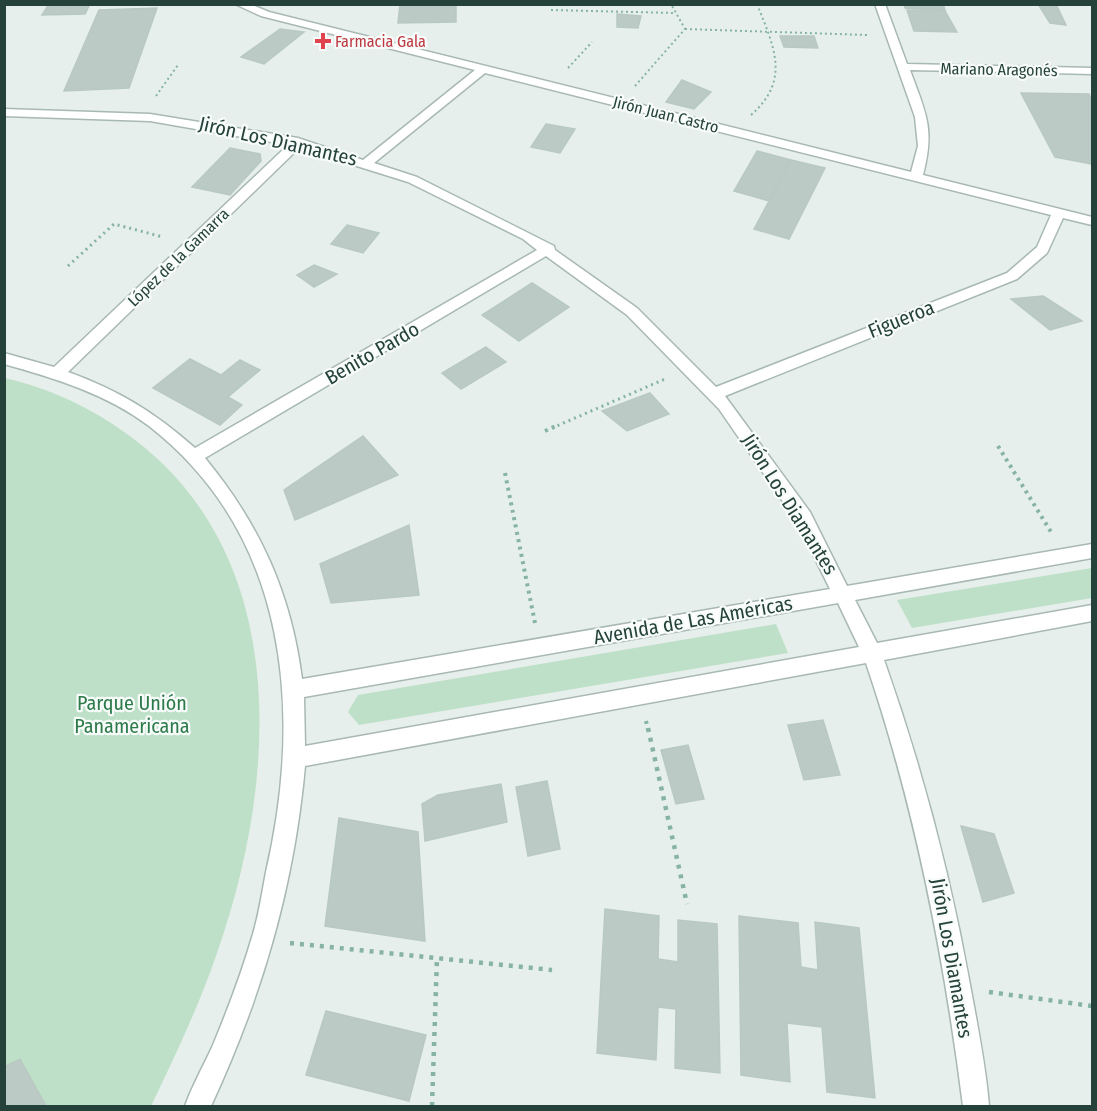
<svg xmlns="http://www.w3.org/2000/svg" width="1097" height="1111" font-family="'Fira Sans Condensed',sans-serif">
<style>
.green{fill:#bfe0c8}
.building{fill:#bbcac4;stroke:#b8c9c2;stroke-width:1.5}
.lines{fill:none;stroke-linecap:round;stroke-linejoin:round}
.minor-casing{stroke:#a8b8b2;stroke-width:3}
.path-far3{stroke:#86b3a5;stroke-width:2;stroke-dasharray:2 3;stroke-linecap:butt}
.path-far2{stroke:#86b3a5;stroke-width:3;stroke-dasharray:2 4;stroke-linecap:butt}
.path-far1{stroke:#86b3a5;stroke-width:4;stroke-dasharray:3 4.5;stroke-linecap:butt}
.path{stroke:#86b3a5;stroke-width:4.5;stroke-dasharray:4 6;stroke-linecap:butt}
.minor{fill:#fff;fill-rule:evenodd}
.health-dot{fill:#e0444e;stroke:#f7fbf9;stroke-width:2}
.labels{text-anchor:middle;stroke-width:4.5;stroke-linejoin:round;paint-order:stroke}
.far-health-label{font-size:16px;fill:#be3a42;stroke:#f7fbf9;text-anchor:start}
.far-street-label{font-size:16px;fill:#24423a;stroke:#f7fbf9}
.street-label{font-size:20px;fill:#24423a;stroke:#f7fbf9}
.park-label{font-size:20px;fill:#2d7a4b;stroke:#f7fbf9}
</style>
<rect width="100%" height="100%" fill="#e6efeb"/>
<!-- green -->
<path class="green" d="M5,378C63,391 119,422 162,463C292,589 272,797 217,953C199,1006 175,1056 151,1106H5Z
M1092,568V598L912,628L897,600Z
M776,624L788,653L359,725L348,712L358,695Z"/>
<!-- building -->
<path class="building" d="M49,4H90L85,14L42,15Z
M400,4H456V22L398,23Z
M904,4H943L945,10L905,8Z
M1038,4H1056L1066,25L1050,23Z
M157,8L129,88L64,91L99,10Z
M907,10L945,11L957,32L914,31Z
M617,14L641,16L638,28L617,27Z
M280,29L304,32L264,64L241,57Z
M780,36H814L818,48L784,47Z
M682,80L711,92L694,109L666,102Z
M1021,93L1089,94L1092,101V164L1055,157Z
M546,124L575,129L560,153L531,147Z
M230,148L260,154L261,161L230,195L192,187Z
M757,151L791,160L769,201L734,191Z
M791,160L825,168L789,239L754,229Z
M347,225L379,233L363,253L331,244Z
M314,265L337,274L314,287L297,275Z
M532,283L569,307L519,341L482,315Z
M1043,296L1082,321L1050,330L1011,299Z
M486,347L506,362L461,389L442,373Z
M190,359L221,375L240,360L260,370L228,397L242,405L220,425L153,388Z
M650,393L669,414L627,431L602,411Z
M363,436L398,475L295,520L284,490Z
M409,525L419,595L331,603L320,564Z
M823,720L840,775L804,780L788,725Z
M688,745L704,799L676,804L661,750Z
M547,781L560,849L528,856L516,787Z
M501,784L507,822L425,841L422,804L438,795Z
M339,818L418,832L425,941L325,926Z
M961,826L994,834L1014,893L983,902Z
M605,909L659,916L658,959L678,962V920L717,924L720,1073L675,1068L676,1009L658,1007L656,1060L597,1053Z
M739,916L798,923L801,967L818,970L815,922L859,928L875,1098L827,1092L822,1027L787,1023L790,1082L741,1075Z
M326,1011L426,1035L409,1101L306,1075Z
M20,1059L46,1106H4V1067Z"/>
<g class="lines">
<!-- minor casing -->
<g class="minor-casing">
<path id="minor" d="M235,4H250L269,12L911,172L918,146L915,117L875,4H885L907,64L1092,68V74L910,70C926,114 935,128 923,175L1092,217V225L1063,218L1047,253L1017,279L725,396L810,512L847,586L1092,544V558L855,600L877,643L1092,605V621L884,660C922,767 951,878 971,990C978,1028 986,1068 989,1106H963C944,955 915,807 866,663L305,766C294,887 262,996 211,1106H185C192,1086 204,1065 213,1045C228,1009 242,972 253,934C259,914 262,893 266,872C303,712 289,535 149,426C107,394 54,378 4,364V353L54,367L288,145L150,121L4,116V109L150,114L298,138L363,160L475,70L261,16ZM485,73L1051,215L1037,247L1007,273L716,387L637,308L555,250L554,246L417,177L374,163ZM299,148L408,182L523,239L537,250L195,448C154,412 120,391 68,372ZM546,256L627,315L719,409L797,522L830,589L302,679C291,593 260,525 205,458ZM838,603L859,647L305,746L304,697Z"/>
</g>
<!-- path-far3 -->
<path class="path-far3" d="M671,5L681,4
M551,10L674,13
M685,29L867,35
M568,68L592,42
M635,86L685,29L671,4
M156,96L178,65
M751,115C791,80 774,47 757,4"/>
<!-- path-far2 -->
<path class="path-far2" d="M68,266L114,224L163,237
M552,428L665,379"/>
<!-- path-far1 -->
<path class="path-far1" d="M545,431L556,426
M998,446L1051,532
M505,473L535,623
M646,721L648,730"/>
<!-- path -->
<path class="path" d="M648,728L687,904
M290,943L552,970
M989,992L1092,1006
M432,1106L437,958"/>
<!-- minor -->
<use href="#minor" class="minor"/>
</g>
<!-- markers -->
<path class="health-dot" d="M320 32h6v6h6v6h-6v6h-6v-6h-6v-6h6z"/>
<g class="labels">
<!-- far-health labels -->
<g class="far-health-label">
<text x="335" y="47">Farmacia Gala</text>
</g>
<!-- far-street labels -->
<g class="far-street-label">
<text transform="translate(999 69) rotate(1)" y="6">Mariano Aragonés</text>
<text transform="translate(666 114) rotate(14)" y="6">Jirón Juan Castro</text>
<text transform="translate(178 257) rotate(-44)" y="6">López de la Gamarra</text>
</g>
<!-- street labels -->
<g class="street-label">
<text transform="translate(278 141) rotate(13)" y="7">Jirón Los Diamantes</text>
<text transform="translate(901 319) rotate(-22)" y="7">Figueroa</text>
<text transform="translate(372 353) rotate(-30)" y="7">Benito Pardo</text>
<text transform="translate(790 504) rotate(58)" y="7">Jirón Los Diamantes</text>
<text transform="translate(693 620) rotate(-10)" y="7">Avenida de Las Américas</text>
<text transform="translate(952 958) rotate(80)" y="7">Jirón Los Diamantes</text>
</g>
<!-- park labels -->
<g class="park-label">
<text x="132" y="710">Parque Unión<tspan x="132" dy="23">Panamericana</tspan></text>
</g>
</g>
<!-- border -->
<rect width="1097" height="1111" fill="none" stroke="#24423a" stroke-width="12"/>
</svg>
